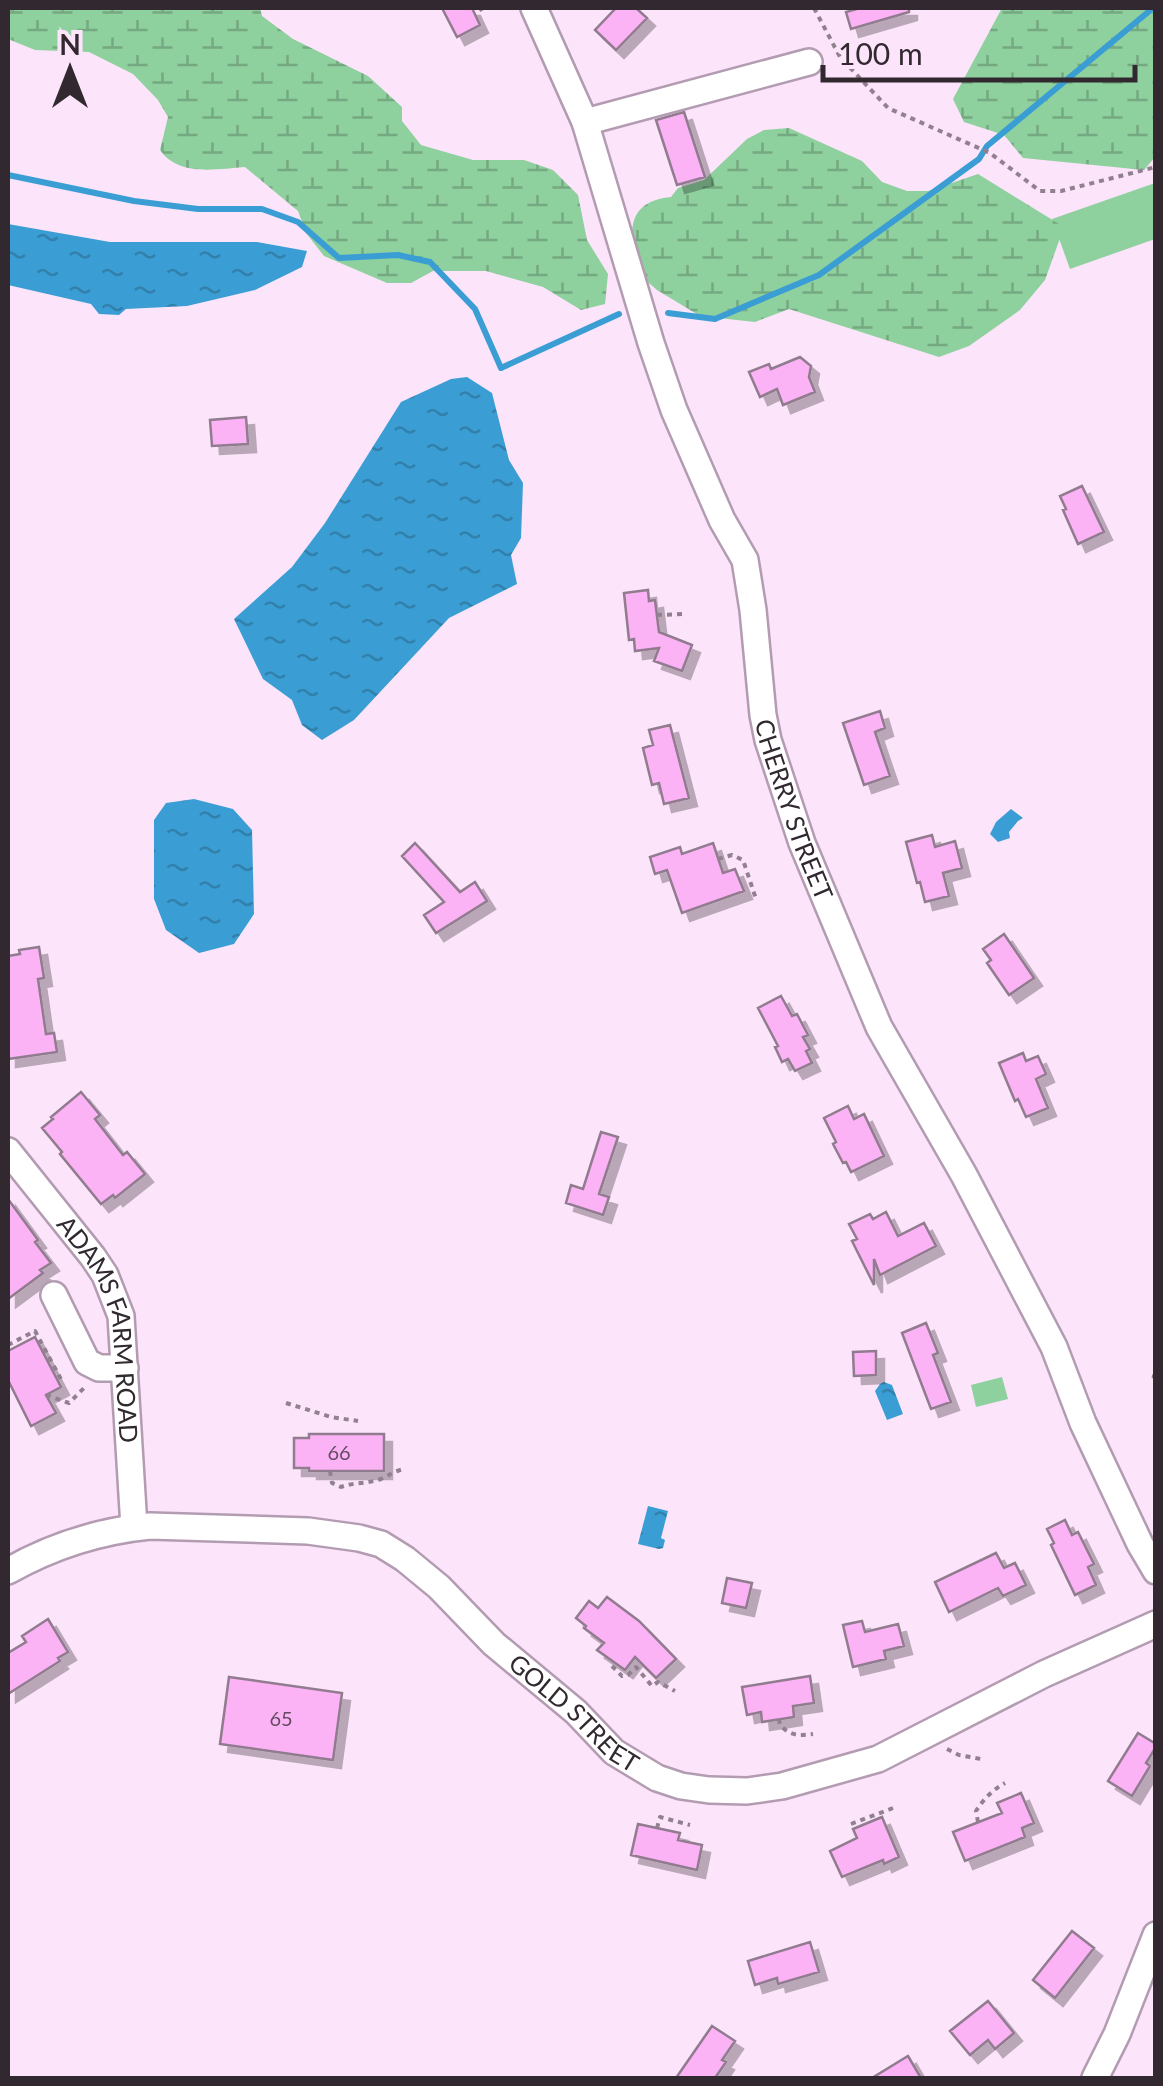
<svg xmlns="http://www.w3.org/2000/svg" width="1163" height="2086" font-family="Lato,sans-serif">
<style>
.green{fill:#8ed09e}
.wetland{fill:url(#wetland-marsh)}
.water{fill:url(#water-ripples)}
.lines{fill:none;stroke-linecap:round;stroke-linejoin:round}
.stream{stroke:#3a9ed4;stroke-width:6}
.building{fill:#fcb3f6;stroke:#917b8f;stroke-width:2.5;filter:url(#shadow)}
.minor-casing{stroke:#b39cb1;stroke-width:30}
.path{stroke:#918190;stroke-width:4;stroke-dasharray:5 5;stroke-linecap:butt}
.minor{stroke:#fff;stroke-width:25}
.labels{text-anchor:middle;stroke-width:10;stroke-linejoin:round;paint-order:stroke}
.number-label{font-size:20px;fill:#644b62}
.street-label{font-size:25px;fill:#312830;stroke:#fce4fa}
</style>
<defs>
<pattern id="wetland-marsh" width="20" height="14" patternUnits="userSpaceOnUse" patternTransform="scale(2.5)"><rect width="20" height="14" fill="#8ed09e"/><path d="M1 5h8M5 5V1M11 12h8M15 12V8" fill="none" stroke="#75a981"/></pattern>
<pattern id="water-ripples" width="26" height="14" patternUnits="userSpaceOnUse" patternTransform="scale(2.5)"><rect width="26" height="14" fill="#3a9ed4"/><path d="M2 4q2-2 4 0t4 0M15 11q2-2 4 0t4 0" fill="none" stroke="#3181ac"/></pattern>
<filter id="shadow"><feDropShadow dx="8" dy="8" stdDeviation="0" flood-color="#0004"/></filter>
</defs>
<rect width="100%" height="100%" fill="#fce4fa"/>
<!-- green -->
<path class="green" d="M1155,183V239L1070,269L1052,219Z
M1002,1377L1008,1399L976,1407L971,1385Z"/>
<!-- wetland -->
<path class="wetland" d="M8,8H260L262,16L293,39L368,76L402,107V121L421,145L473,160H524L553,170L578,195L587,240L608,274L605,304L581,310L543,287L486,271H433L411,283H387L324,256L306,233L298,211L245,167C216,169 179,177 160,150L168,117L158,100L133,74L89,52L35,50L8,39Z
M1002,8H1155V157L1144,170L1023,158L1004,135L964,122L953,99Z
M789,128L862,161L882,182L907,191H928L978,174L1064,227L1045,280L1020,310L969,346L939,357L789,309L755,322L700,316L657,290L634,270C631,233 624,202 671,197L678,188L704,180L747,139L764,130Z"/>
<!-- water -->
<path class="water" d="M8,224L110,242H257L307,251L302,267L255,290L187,306L126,309L119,315L99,314L91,304L8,285Z
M467,377L492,393L509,460L523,483L521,538L511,555L517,584L449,618L354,720L322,740L302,725L292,700L263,679L234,619L292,567L325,523L401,402L451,379Z
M194,799L233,809L252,830L254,914L234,944L199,953L166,930L154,899V820L166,803Z
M1011,809L1023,818L1018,821L1009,832L1010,838L998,842L990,834L996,822Z
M884,1382L892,1385L903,1414L887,1420L875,1391L880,1384Z
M648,1506L668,1511L661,1538L665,1540L663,1548L659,1549L638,1544Z"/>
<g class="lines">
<!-- stream -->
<path class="stream" d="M8,175L134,201L198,209H262L298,222L339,258L398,255L430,262L475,309L501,368L619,314
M668,313L715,319L819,275L979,159L987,146L1153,8"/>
</g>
<!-- building -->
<path class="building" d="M442,8H472L480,25L457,37Z
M616,8H636L647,18L616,50L595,30Z
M860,8H909V12L851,29L846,12Z
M684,112L705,177L677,185L656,120Z
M800,357L811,366L809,377L815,392L783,405L777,389L760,397L749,372L769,364L771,369Z
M246,417L248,444L212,446L210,420Z
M1082,486L1104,532L1078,544L1063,510L1066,509L1060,496Z
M648,590L649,601L655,600L659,632L692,645L682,671L654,661L659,648L635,651L634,639L629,640L624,593Z
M880,711L885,728L875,732L890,776L864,785L843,723Z
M670,725L689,798L664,804L659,783L652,785L643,748L653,745L649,730Z
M932,835L935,847L955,841L962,868L943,873L949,896L925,902L920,882L917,883L906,842Z
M415,843L460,892L475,882L487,901L436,933L424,915L444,902L402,856Z
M713,843L723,873L735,869L744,891L682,913L667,870L655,874L650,857L680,847L682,854Z
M1004,934L1034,978L1009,995L987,963L991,960L983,949Z
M39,947L44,978L38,979L46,1034L54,1033L57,1052L8,1059V956L20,954L19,950Z
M781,996L792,1016L797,1014L808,1035L803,1037L810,1049L806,1051L812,1063L795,1071L788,1059L782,1062L775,1047L778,1046L758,1008Z
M1023,1053L1026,1061L1038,1056L1046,1074L1036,1079L1048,1108L1026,1117L1018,1099L1015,1101L999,1063Z
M81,1092L100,1115L95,1119L123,1155L127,1152L145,1174L115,1198L113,1195L101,1204L60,1154L62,1152L42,1128L53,1119L51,1117Z
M848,1106L854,1119L864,1114L884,1156L851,1172L846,1162L843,1163L833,1144L836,1142L824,1118Z
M601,1132L618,1137L599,1194L609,1197L603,1215L566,1203L571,1185L583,1189Z
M8,1199L38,1240L35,1242L51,1263L40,1270L43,1273L8,1299Z
M886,1212L898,1236L924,1223L936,1246L880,1275L874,1259V1285L852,1241L857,1239L849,1224L870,1214L873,1219Z
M926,1323L938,1353L933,1355L951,1402L931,1409L902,1333Z
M35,1337L61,1387L46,1395L56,1413L31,1426L8,1380V1351Z
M876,1351V1375L854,1376L853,1352Z
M309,1434H384V1471H309V1468H294V1438H309Z
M1065,1520L1072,1535L1078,1532L1094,1564L1088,1567L1096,1585L1075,1595L1051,1545L1054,1543L1047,1529Z
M996,1553L1004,1568L1015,1563L1026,1585L1003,1596L998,1588L949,1612L935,1582Z
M727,1578L752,1583L746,1608L722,1603Z
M607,1597L639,1621L676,1659L656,1678L635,1657L625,1670L597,1650L604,1643L584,1628L586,1626L576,1618L589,1601L598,1608Z
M48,1619L68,1652L58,1658L60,1661L8,1694V1653L26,1642L22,1636Z
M862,1621L865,1632L898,1624L904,1646L884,1651L886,1659L853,1667L843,1625Z
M810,1676L814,1703L793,1706L794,1717L762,1722L761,1712L747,1715L742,1687Z
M229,1677L342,1693L333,1760L220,1744Z
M1138,1733L1156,1744V1747L1146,1763L1150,1766L1132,1796L1108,1781Z
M1021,1793L1034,1823L1022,1828L1025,1837L965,1861L953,1832L1002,1813L997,1803Z
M882,1817L899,1857L884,1864L883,1860L842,1877L830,1851L857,1838L853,1829Z
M638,1824L680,1833L678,1840L702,1845L697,1870L631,1855Z
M1072,1931L1094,1948L1055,1998L1033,1980Z
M810,1942L819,1972L778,1984L777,1978L755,1985L748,1961Z
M988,2001L1014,2033L995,2049L988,2040L970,2055L950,2031Z
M712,2026L735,2041L722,2060L726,2062L715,2078H676Z
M908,2056L921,2078H872Z"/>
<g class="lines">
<!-- minor casing -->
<g class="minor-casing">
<g id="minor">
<path id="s1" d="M534,8L585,122L651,343L674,410L722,520L745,560L753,610L763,715L768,740L802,843L879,1027L964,1175L1054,1347L1083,1423L1140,1544L1156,1571"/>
<path d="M585,122L809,62"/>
<path id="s2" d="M8,1151L93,1257L105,1275L121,1316L134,1527"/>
<path d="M54,1295L87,1362L99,1368H125"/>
<path id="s3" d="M8,1571C52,1546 99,1531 150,1526L308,1531L359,1538L381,1544L405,1559L439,1587L494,1644L576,1712L614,1752L657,1778L681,1786L709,1790L747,1791L782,1786L878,1759L1044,1674L1156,1624"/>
<path d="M1095,2078L1117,2034L1156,1935"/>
</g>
</g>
<!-- path -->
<path class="path" d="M480,8L482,11
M814,8L840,57L888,108L990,153L1040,191H1061L1156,167
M657,615L685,614
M718,859L732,855L743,860L756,899
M8,1345L35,1331L63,1383
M1152,1376L1156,1377
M46,1395L69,1403L84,1388
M286,1403L331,1417L358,1421
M330,1471L332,1483L341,1487C354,1482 367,1484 381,1479C389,1475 395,1471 404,1469
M612,1666L622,1676L628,1675L636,1667L652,1686L658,1682L675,1691
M779,1719L780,1725C790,1736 799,1736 813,1734
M947,1749L959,1755L981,1759
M978,1822L976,1811C983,1800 992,1790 1005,1783
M851,1824L893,1808
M657,1828L660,1817L690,1825"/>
<!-- minor -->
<use href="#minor" class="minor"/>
</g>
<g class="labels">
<!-- number labels -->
<g class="number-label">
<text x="339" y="1460">66</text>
<text x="281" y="1726">65</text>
</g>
<!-- street labels -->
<g class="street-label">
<text dy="9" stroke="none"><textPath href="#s1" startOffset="848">CHERRY STREET</textPath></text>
<text dy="9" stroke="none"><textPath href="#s2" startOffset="208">ADAMS FARM ROAD</textPath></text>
<text dy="9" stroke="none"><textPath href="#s3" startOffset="640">GOLD STREET</textPath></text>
</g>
</g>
<!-- border -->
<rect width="1163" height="2086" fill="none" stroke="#312830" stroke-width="20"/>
<!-- north arrow -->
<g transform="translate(70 70)" stroke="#fce4fa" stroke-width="8" paint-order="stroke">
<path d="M0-8L18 38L0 25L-18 38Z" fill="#312830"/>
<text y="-15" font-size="28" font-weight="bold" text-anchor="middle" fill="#312830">N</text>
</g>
<!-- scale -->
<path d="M823 65v15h312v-15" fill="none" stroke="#312830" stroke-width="5"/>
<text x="838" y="65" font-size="30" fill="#312830" stroke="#fce4fa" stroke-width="8" paint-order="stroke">100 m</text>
</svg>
